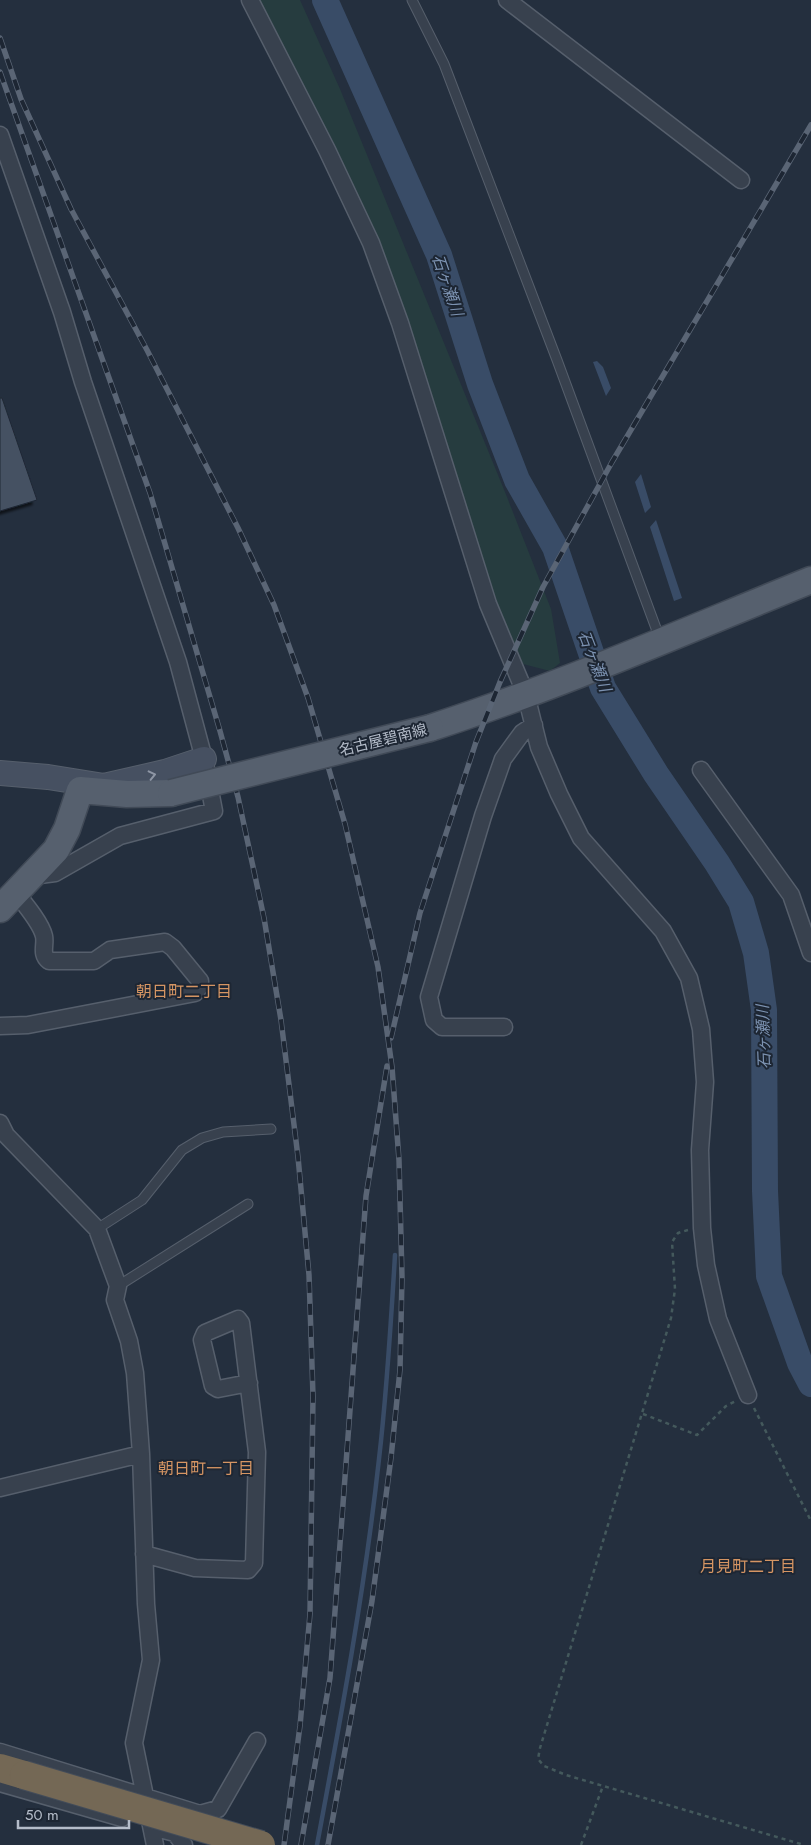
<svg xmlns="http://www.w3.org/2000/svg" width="811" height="1845" font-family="Jost,'Noto Sans JP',sans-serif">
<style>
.green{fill:#263c3f}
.water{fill:#394c67}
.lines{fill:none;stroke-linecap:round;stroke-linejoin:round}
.stream{stroke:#394c67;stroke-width:4.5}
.river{stroke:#394c67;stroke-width:26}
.building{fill:#455162;stroke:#1f2835;filter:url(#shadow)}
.lane-casing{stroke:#565f6c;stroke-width:11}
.street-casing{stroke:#565f6c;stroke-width:19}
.secondary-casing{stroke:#565f6c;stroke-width:26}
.primary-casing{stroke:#414a57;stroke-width:29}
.highway-casing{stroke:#434c59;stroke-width:30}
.path{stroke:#44595c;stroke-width:2.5;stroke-dasharray:4 4;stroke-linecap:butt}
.lane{stroke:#38414e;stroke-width:9}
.street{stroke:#38414e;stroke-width:16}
.secondary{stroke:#465061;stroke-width:24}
.primary{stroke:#56606e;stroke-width:26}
.highway{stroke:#746855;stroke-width:28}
.rail-casing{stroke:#5a6575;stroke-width:5.5}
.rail{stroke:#1d2633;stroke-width:4;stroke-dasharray:11;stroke-linecap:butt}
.primary-bridge-casing{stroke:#414a57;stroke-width:29;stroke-linecap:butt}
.highway-bridge-casing{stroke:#434c59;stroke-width:30;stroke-linecap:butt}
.primary-bridge{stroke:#56606e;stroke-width:26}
.highway-bridge{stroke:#746855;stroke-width:28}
.oneway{stroke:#8e96a5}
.labels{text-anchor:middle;stroke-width:4;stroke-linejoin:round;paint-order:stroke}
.street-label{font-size:15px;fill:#b4bcc9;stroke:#1d2633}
.water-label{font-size:16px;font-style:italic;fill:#7c92b1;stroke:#1d2633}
.neighbourhood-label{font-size:16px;fill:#d59563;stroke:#1d2633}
</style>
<defs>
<filter id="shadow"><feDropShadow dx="-4.5" dy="4.5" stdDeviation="1" flood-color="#0009"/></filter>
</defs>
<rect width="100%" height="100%" fill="#242f3e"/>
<!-- green -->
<path class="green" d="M260,0H300L340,89L505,492L551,609L560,663L550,671L523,664L483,569L372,226Z"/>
<!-- water -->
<path class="water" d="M597,361L603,367L611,388L606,396L593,362Z
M641,474L651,507L645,513L635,482Z
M656,520L682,598L674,601L650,527Z"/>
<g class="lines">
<!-- stream -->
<path class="stream" d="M317,1845C341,1717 365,1588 379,1459C387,1391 391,1323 395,1255"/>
<!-- river -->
<path class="river" d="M325,0L439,255L480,384L517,480L555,547L603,688L656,774L717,863L741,902L756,953L764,1010L765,1191L769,1276L800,1363L811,1384"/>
</g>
<!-- building -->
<path class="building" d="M0,398H2L37,500L0,511Z"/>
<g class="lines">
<!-- lane casing -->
<g class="lane-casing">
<path id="lane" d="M412,0L444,64L557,360L660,639
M97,1229L142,1200L182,1150L202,1138L223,1132L271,1129
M118,1286L248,1204"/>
</g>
<!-- street casing -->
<g class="street-casing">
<path id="street" d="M250,0L327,150L371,243L400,323L488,604L526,695L539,747L559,794L581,838L663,931L689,978L701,1029L705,1082L700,1150L702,1228L706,1265L718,1319L748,1395
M507,0L741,180
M0,135L62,312L83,382L178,662L204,759L214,811L120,836L55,873L32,876
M701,770L791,895L811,953
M0,1026L28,1025L195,993L200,986V981L173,948L165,942L110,950L94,961H49C40,954 46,945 44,936C41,923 24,903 16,893
M504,1027H442L434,1020L429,997L483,816L503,759L522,733L534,725
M0,1123L6,1135L97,1229L118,1286L115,1300L129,1341L135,1373L141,1454L146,1604L151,1660L134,1743L155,1845
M0,1488L141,1454
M144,1554L195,1568L248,1570L254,1563L257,1452L241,1323L238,1319L205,1333L202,1340L213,1386L218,1389L249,1383
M0,1752L200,1814L218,1809L257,1741
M0,1783L122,1818
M156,1828L175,1833L184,1845"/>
</g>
<!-- secondary casing -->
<g class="secondary-casing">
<path id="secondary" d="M0,773L48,777L104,786L165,772L204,759"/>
</g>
<!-- primary casing -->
<g class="primary-casing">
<path id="primary" d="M430,728C560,686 685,631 811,580
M0,909L56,850L67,829L80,790L127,794L171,793"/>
</g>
<!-- highway casing -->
<g class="highway-casing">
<path id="highway" d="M0,1768L24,1775"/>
</g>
<!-- path -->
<path class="path" d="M688,1230L678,1233L672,1242L675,1289L671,1318L540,1748L538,1759L544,1766L566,1775L804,1845
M754,1408L811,1521
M643,1414L697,1435L726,1406L736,1401
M581,1845L603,1786"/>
<!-- lane -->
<use href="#lane" class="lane"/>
<!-- street -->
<use href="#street" class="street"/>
<!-- secondary -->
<use href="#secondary" class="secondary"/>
<!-- primary -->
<use href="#primary" class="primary"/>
<!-- highway -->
<use href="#highway" class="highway"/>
<!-- rail casing -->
<g class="rail-casing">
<path id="rail" d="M0,38L21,99L71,209L147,350L238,528L274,605L308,698L345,824L378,967L392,1067L399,1160L402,1277L400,1370L391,1458L372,1601L328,1845
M0,72L150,493L220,731L238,797L264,918L281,1020L298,1157L309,1275L313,1396L310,1614L300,1726L284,1845
M391,1038L420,913L476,742L500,682L543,587L612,462L811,125
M301,1845L330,1678L366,1196L387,1066"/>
</g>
<!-- rail -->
<use href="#rail" class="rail"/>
<!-- primary-bridge casing -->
<g class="primary-bridge-casing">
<path id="primary-bridge" d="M171,793L430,728"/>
</g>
<!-- highway-bridge casing -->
<g class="highway-bridge-casing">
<path id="highway-bridge" d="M24,1775L261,1845"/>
</g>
<!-- primary-bridge -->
<use href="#primary-bridge" class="primary-bridge"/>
<!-- highway-bridge -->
<use href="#highway-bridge" class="highway-bridge"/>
</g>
<!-- one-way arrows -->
<defs><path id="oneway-chevron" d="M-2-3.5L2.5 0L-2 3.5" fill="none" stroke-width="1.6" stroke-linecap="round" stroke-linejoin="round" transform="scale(1.25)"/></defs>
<use class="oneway" href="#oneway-chevron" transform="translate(152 775) rotate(-13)"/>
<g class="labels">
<!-- street labels -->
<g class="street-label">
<text transform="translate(383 740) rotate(-14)" y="5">名古屋碧南線</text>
</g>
<!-- water labels -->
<g class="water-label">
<text transform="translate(448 285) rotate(71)" y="6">石ヶ瀬川</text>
<text transform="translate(595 661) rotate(69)" y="6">石ヶ瀬川</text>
<text transform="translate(763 1037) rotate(-92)" y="6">石ヶ瀬川</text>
</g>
<!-- neighbourhood labels -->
<g class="neighbourhood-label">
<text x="184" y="997">朝日町二丁目</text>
<text x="206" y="1474">朝日町一丁目</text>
<text x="748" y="1572">月見町二丁目</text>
</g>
</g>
<!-- scale -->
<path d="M18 1820v8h111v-8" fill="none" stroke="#b4bcc9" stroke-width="2.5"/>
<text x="25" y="1820" font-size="15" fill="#b4bcc9" stroke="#1d2633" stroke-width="4" paint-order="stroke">50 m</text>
</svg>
